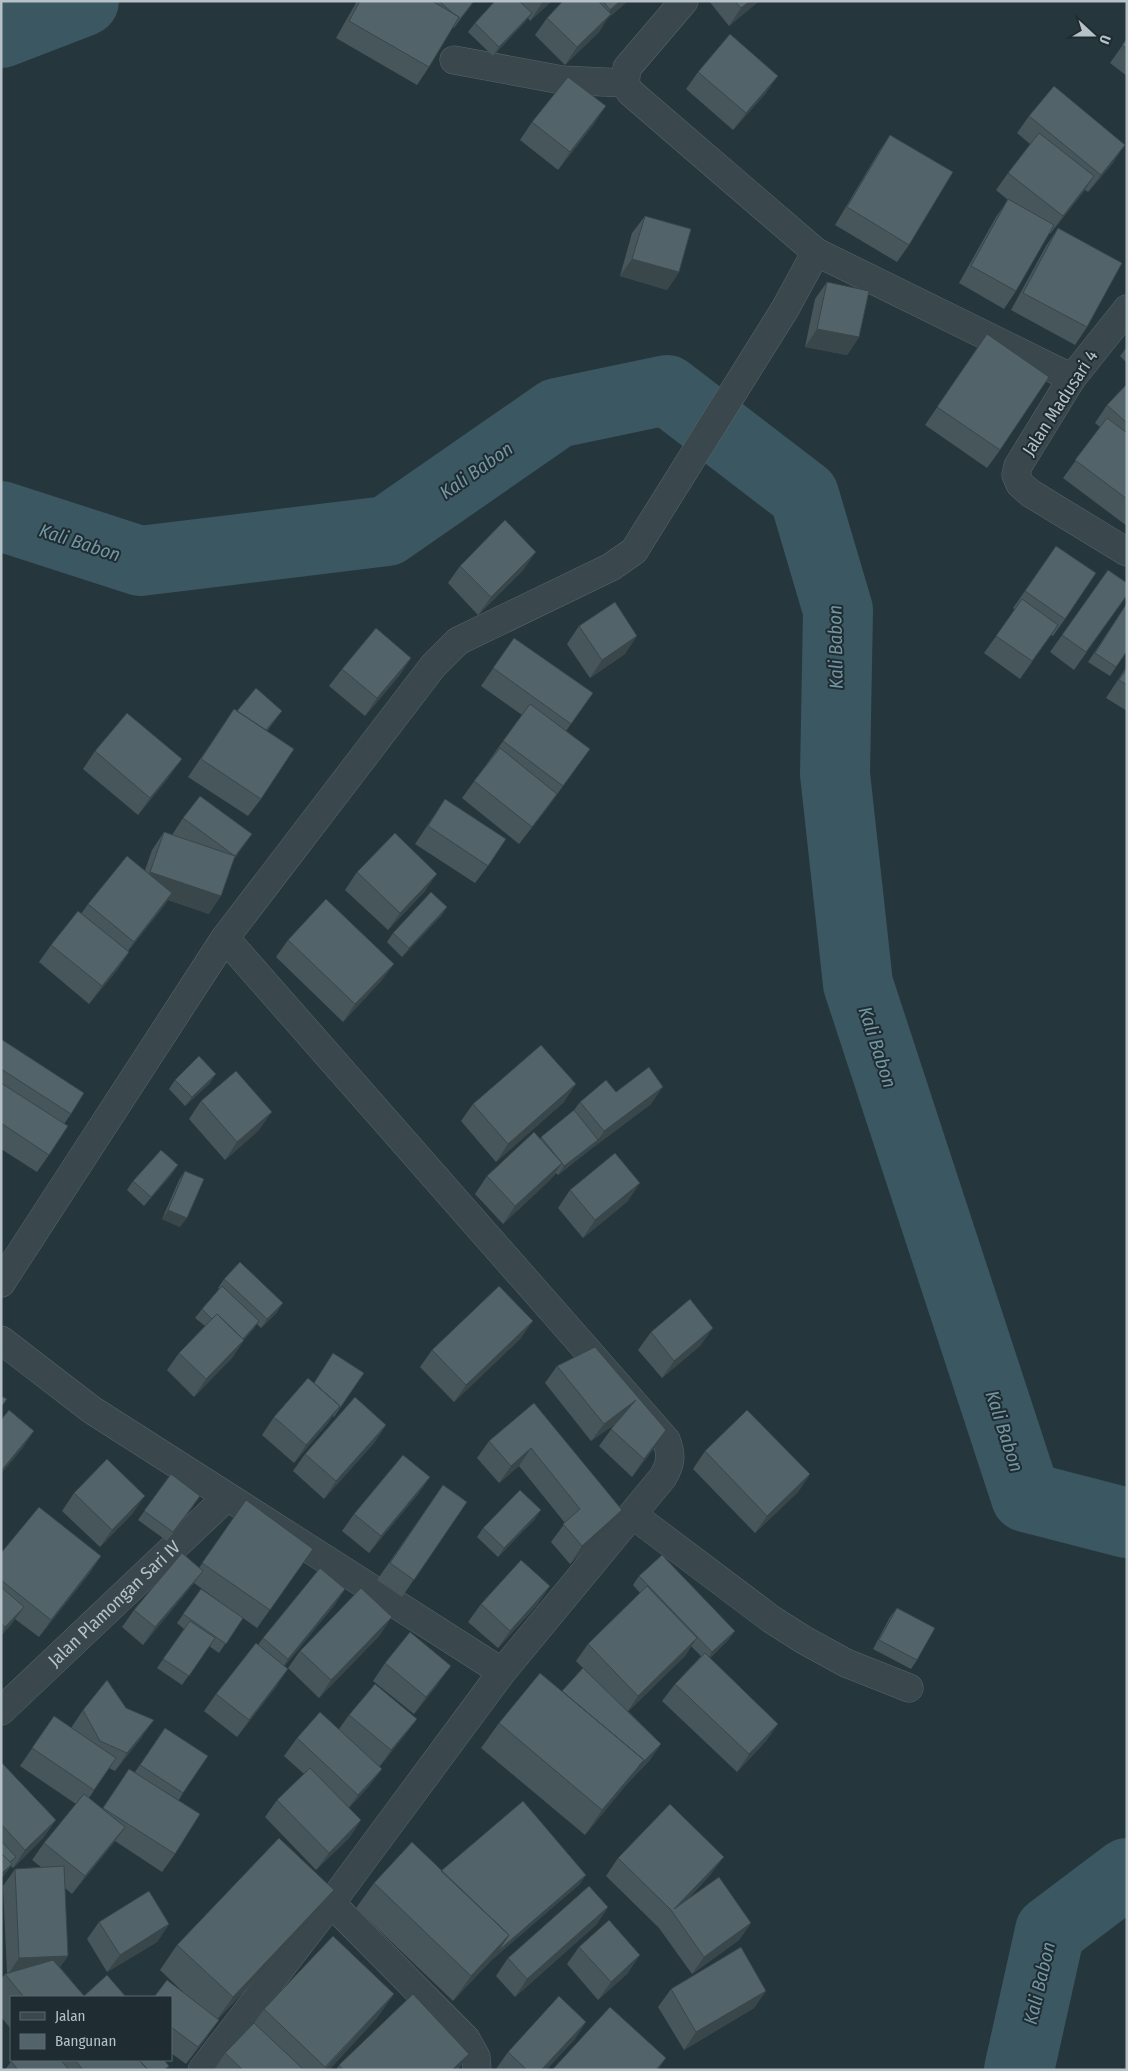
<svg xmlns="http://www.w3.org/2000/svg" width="1128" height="2071" font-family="'Fira Sans Condensed',sans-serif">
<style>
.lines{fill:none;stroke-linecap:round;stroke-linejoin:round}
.river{stroke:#3b5762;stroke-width:70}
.minor-casing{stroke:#58656b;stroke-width:29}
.minor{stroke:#3a474d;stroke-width:28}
.wall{fill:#47565b}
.shaded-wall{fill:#39464a}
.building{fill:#52646a;stroke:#39464a}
.labels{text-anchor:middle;stroke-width:4;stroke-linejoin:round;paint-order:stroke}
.street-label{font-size:18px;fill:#b6c2c8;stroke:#1f2c32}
.water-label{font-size:19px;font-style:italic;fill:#7296a4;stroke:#1f2c32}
</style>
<rect width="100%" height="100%" fill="#26363d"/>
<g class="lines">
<!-- river -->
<path class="river" d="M1,33L84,1
M1,516L140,561L387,531L557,413L667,390L804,495L838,610L835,774L858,984L1026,1497L1127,1523
M1019,2070L1050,1931L1127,1873"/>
<!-- minor casing -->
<g class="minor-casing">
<g id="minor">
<path d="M684,1L627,68L625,83L630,92L816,252L1072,378"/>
<path d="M454,60L562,80L625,83"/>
<path d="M1127,309L1072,378L1018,466L1016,475L1020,484L1030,493L1127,552"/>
<path d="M1,1283L225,938L433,666L458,641L611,567L634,551L785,309L816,252"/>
<path d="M1,1340L92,1410L502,1672"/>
<path d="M633,1515L771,1619L804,1640L846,1663L909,1688"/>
<path id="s1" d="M1,1711L227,1497"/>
<path d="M331,1903L466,2039L476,2057L477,2070"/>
<path d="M202,2070L331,1903L502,1672L663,1477C671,1463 672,1455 666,1440L225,938"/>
</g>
</g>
<!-- minor -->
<use href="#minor" class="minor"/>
</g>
<!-- wall -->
<path class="wall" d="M357,1H474L454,28L453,27L429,67L417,85L336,38Z
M495,1H552L530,21L528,18L525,22L493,56L468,32L475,23Z
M563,1H628L607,19L599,32L565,65L535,35L547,18Z
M709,1H759L729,26Z
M1127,39V76L1110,63Z
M698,72L766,93L733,130L686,89Z
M1029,116L1113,163L1088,192L1085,190L1050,234L1049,233L1016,291L1004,309L959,283L996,217L1008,200L996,190L1008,173L1030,144L1017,133Z
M532,122L594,124L558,170L520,140Z
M890,135L909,245L897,262L835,225L878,153Z
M645,216L679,272L667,290L620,276L632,233Z
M1058,228L1087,327L1075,345L1011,310L1046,246Z
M827,282L859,337L847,355L805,347L815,299Z
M1127,347V363L1120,356Z
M975,352L1000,450L987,468L925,425Z
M1127,384V526L1063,478L1100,427L1095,423L1107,405Z
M1056,546L1065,619L1053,636L1051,635L1020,679L984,653L1015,610L1013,608Z
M460,566L524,569L478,615L448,583Z
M1108,570L1127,595L1074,670L1050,652Z
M1127,603V651L1110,676L1088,662Z
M579,626L625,654L590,678L567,644Z
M514,638L593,693L566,731L590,749L545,811L519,844L462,798L522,715L481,686Z
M411,658L399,676L365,716L329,686L342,669Z
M1127,666V711L1106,698Z
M234,709L237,711H282L267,731L261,799L248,816L188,777Z
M95,751L169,777L138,815L83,769Z
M445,799L488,866L475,883L415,844Z
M183,818L252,834L234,859L209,914L168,900L160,911L128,951L129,952L117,970L89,1004L39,962L51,945L81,914L88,904L145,870L152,850L164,832L172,835Z
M357,872L425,891L388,930L345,890Z
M447,907L441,916L402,957L387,942L393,933Z
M288,940L394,964L381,981L343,1022L276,957Z
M1,1039L71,1114L64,1124L49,1155L37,1172L1,1149Z
M175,1080L210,1083L185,1106L169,1089Z
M616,1092L651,1104L591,1149L558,1175L556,1173L550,1180L503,1224L475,1194L487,1176L540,1139L574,1110L580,1102Z
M201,1101L259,1130L225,1160L189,1119Z
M564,1102L496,1162L461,1121L473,1104Z
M185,1171L180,1227L162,1219L179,1180Z
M172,1174L144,1206L127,1190L133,1181Z
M570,1190L628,1201L583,1238L558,1208Z
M224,1279L277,1312L261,1328L257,1324L244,1340L232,1358L194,1397L167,1370L179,1353L205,1326L195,1318L202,1309L219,1289L218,1288Z
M651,1332L701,1345L662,1378L638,1350Z
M521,1338L454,1402L420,1367L432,1350Z
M557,1366L654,1448L632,1477L599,1446L615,1424L591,1441L545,1383Z
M308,1378L340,1408L334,1417L332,1416L328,1423L294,1463L262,1435L274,1417Z
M534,1403L609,1528L570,1564L551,1542L565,1523L519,1466L499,1483L477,1458L489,1441Z
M386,1425L374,1443L324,1499L293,1471L305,1454Z
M705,1451L810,1474L798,1492L755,1533L693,1469Z
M171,1474L194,1505L167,1541L138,1520Z
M430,1477L418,1494L369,1553L342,1531L354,1514Z
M443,1485L467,1502L402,1597L377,1580Z
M74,1493L133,1513L100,1547L62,1511Z
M246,1500L313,1549L257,1628L243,1618L219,1653L209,1646L182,1685L157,1668L184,1629L177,1623L201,1589L241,1617L194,1583L143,1645L122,1627L134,1610L199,1568Z
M535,1519L498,1557L477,1537L483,1528Z
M1,1553L101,1556L89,1574L39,1637L15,1619L1,1636Z
M639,1576L735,1631L728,1640L710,1658L778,1724L766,1741L737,1772L662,1701L675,1684L701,1656L691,1646L685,1656L628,1711L661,1744L649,1761L626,1785L585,1835L481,1748L499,1723L562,1691L583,1668L576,1661L588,1644L640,1593L633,1585Z
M345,1589L333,1607L284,1666L276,1687L237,1737L204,1711L216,1694L258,1645L263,1638Z
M481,1604H538L498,1648L468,1622Z
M897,1608L917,1660L911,1669L873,1649L890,1617Z
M380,1635L319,1698L288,1668L300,1651Z
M385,1663L438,1684L414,1714L373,1681Z
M83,1710L142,1737L115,1771L109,1768L89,1798L102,1809L129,1769L135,1772L165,1728L183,1793L179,1800L175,1854L162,1872L115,1841L72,1894L65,1888L68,1956L60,1967L84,1996L126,1997H11V2029L1,2017V1979L5,1974L7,1973L3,1886L15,1869L41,1867L32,1860L44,1843L76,1804L20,1766L54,1716L71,1728Z
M349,1715L417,1719L404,1736L379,1767L382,1769L369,1786L349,1808L361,1820L349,1838L316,1870L265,1817L277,1800L304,1774L284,1756L297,1738L339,1729Z
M1,1762L56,1820L43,1838L13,1868L11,1866L1,1879Z
M618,1858L711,1874L688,1899L751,1923L739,1940L692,1974L659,1928L606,1876Z
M441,1871L580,1884L492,1959L453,2001L356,1908L374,1883Z
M334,1890L316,1915L218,2019L207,2037L186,2064L171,2053V1997L183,1992L160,1970L177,1945Z
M608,1907L596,1925L515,1997L496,1976L508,1958Z
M99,1922L169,1924L157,1942L107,1972L87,1939Z
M579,1947L628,1973L598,2000L567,1964Z
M671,1989L766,1991L754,2008L684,2050L658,2007Z
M394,1994L376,2019L329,2070H214L225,2053L254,2023L264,2009Z
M586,2022L574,2040L546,2070L496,2069L508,2052Z
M12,2060H164L166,2070H5Z
M339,2065L458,2070H336Z"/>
<!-- shaded-wall -->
<path class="shaded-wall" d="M474,1L471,6L454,28L460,19Z
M545,1H552L530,21L542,3Z
M620,1H628L607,19L599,32L565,65L577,47L600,25L610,10Z
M750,1H759L729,26L741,8Z
M532,13L525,22L493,56L499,47Z
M778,76L766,93L733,130L746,113Z
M606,106L594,124L558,170L570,152Z
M1125,145L1113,163L1088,192L1101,175Z
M1094,176L1082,194L1050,234L1063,216Z
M632,259L679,272L667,290L620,276Z
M817,329L859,337L847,355L805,347Z
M536,552L524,569L478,615L491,597Z
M637,636L625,654L590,678L602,660Z
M411,658L399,676L365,716L377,698Z
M590,749L545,811L519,844L532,827L552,801Z
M182,759L169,777L138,815L150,798Z
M150,872L221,896L209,914L168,900L160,911L122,959L134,942L138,889Z
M437,874L425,891L388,930L400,913Z
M447,907L441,916L402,957L409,948Z
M129,952L117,970L89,1004L102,986Z
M394,964L381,981L343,1022L355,1004Z
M216,1074L210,1083L185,1106L192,1097Z
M576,1084L564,1102L496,1162L508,1144Z
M663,1087L651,1104L591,1149L558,1175L564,1166L598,1140L604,1131Z
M272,1112L259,1130L225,1160L237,1142Z
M562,1163L550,1180L503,1224L515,1206Z
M178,1165L172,1174L144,1206L151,1197Z
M640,1183L628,1201L583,1238L595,1220Z
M168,1210L187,1218L180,1227L162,1219Z
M283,1303L277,1312L261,1328L267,1319Z
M259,1321L253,1330L233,1352L239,1343Z
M533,1321L521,1338L454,1402L466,1385Z
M713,1328L701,1345L662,1378L674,1361Z
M244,1340L232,1358L194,1397L206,1379Z
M636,1400L624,1417L591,1441L604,1424Z
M340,1406L328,1423L294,1463L306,1445Z
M386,1425L374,1443L324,1499L336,1481Z
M666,1430L654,1448L632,1477L644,1459Z
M34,1431L22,1449L1,1474V1471Z
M531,1448L519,1466L499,1483L511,1466Z
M810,1474L798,1492L755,1533L767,1516Z
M430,1477L418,1494L369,1553L381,1536Z
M145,1496L133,1513L100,1547L112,1530Z
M541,1510L535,1519L498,1557L504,1548Z
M622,1510L609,1528L570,1564L582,1546Z
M101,1556L89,1574L39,1637L51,1620Z
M203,1571L190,1588L143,1645L155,1627Z
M550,1586L538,1604L498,1648L510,1631Z
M345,1589L333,1607L276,1677L288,1659Z
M24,1607L11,1625L1,1636V1633L5,1627Z
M392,1617L380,1635L319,1698L331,1680Z
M735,1631L728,1640L706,1661L712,1652Z
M697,1638L685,1656L626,1714L638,1696Z
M451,1666L438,1684L414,1714L426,1697Z
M288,1669L276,1687L237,1737L249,1720Z
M417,1719L404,1736L379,1768L391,1750Z
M154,1720L142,1737L115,1771L127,1753Z
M778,1724L766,1741L737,1772L749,1754Z
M661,1744L649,1761L626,1785L585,1835L602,1810L644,1760Z
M382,1769L369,1786L345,1812L358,1795Z
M56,1820L43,1838L13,1868L25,1850Z
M361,1820L349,1838L316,1870L329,1853Z
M125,1827L113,1844L72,1894L85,1876Z
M724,1857L711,1874L674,1914V1909Z
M12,1864L1,1879V1874Z
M586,1875L580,1884L492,1960L498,1951Z
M334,1890L316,1915L215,2022L233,1997Z
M608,1907L596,1925L515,1997L527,1979Z
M751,1923L739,1940L692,1974L704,1957Z
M169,1924L157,1942L107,1972L120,1955Z
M509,1935L491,1961L453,2001L471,1976Z
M640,1955L628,1973L598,2000L611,1982Z
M68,1956L56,1973L7,1976L19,1958Z
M766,1991L754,2008L684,2050L696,2032Z
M394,1994L376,2019L329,2070H324Z
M219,2020L207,2037L186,2064L198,2047Z
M586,2022L574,2040L546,2070H541Z
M469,2054L458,2070H452Z
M666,2058L658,2070H656Z"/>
<!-- building -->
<path class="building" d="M360,1H432L459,17L429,67L349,21Z
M439,1H474L460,19L458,17H459L454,14Z
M495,1H519L532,13L499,47L475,23Z
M563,1H598L611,14L577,47L547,18Z
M603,1H620L610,10Z
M735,1H750L741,8Z
M730,34L778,76L746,113L698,72Z
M1127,39V49L1122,45Z
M568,77L606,106L570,152L532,122Z
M1054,86L1125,145L1101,175L1029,116Z
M1039,133L1094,176L1063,216L1008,173Z
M890,135L953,172L909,245L847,207Z
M1008,199L1054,225L1016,291L971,266Z
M645,216L691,229L679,272L632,259Z
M1058,228L1122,263L1087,327L1023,293Z
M827,282L869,291L859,337L817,329Z
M987,334L1049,377L1000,450L937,407Z
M1127,384V423L1107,405Z
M1107,418L1127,433V499L1075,460Z
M505,520L536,552L491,597L460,566Z
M1056,546L1096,573L1065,619L1025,591Z
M1108,570L1127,583V595L1086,652L1062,635Z
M1022,599L1058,625L1032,661L996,636Z
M615,602L637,636L602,660L579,626Z
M1127,603V651L1116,667L1095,653Z
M376,628L411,658L377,698L342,669Z
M514,638L593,693L571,724L493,668Z
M1127,668V685L1119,680Z
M256,688L282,711L266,730L237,711Z
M530,704L590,749L563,786L503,741Z
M234,709L294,749L261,799L201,759Z
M127,713L182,759L150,798L95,751Z
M500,748L557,794L532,827L474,781Z
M200,796L252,834L235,856L221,896L150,872L164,832L235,856L183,818Z
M445,799L506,839L488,866L428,826Z
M395,833L437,874L400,913L357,872Z
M127,856L172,893L134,942L88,904Z
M431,892L447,907L409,948L393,933Z
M326,899L394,964L355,1004L288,940Z
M78,911L129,952L102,986L51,945Z
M1,1039L84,1093L71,1114L1,1069Z
M541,1045L576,1084L508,1144L473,1104Z
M199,1056L216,1074L192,1097L175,1080Z
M649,1067L663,1087L604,1131L580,1102L606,1080L616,1092Z
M236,1071L272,1112L237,1142L201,1101Z
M1,1083L68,1126L49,1155L1,1123Z
M574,1110L598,1140L564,1166L562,1163L541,1137Z
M534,1132L562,1163L515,1206L487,1176Z
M161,1150L178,1165L151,1197L133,1181Z
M615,1153L640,1183L595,1220L570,1190Z
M185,1171L204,1179L187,1218L168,1210Z
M240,1262L283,1303L267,1319L224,1279Z
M222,1286L259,1321L243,1339L217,1314L212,1319L202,1309Z
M499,1286L533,1321L466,1385L432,1350Z
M690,1299L713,1328L674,1361L651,1332Z
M217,1314L244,1340L206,1379L179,1353Z
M595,1347L666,1430L644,1459L611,1429L636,1400L604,1424L557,1366Z
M333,1353L364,1373L340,1408L339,1407L340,1406L314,1383Z
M308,1378L340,1406L306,1445L274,1417Z
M1,1396L7,1399L1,1407Z
M355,1397L386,1425L336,1481L305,1454Z
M534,1403L622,1510L582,1546L563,1524L580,1509L531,1448L511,1466L489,1441Z
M9,1410L34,1431L1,1471V1420Z
M747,1410L810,1474L767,1516L705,1451Z
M403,1455L430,1477L381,1536L354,1514Z
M107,1459L145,1496L112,1530L74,1493Z
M171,1474L200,1496L173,1532L144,1511Z
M443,1485L467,1502L414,1580L390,1563Z
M520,1490L541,1510L504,1548L483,1528Z
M246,1500L313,1549L270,1610L202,1563Z
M39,1507L101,1556L51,1620L1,1580V1553Z
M182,1553L203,1571L155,1627L134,1610Z
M662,1555L735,1631L712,1652L639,1576Z
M521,1560L550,1586L510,1631L481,1604Z
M320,1568L345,1589L288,1659L263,1638Z
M647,1586L697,1638L638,1696L588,1644Z
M1,1587L24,1607L5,1627L1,1623Z
M361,1588L392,1617L331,1680L300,1651Z
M201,1589L243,1618L226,1644L183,1614Z
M897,1608L935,1628L917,1660L879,1640Z
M190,1621L215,1638L189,1676L163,1659Z
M410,1632L451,1666L426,1697L385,1663Z
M256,1643L288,1669L249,1720L216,1694Z
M705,1653L778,1724L749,1754L675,1684Z
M583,1668L661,1744L638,1767L644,1760L562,1691Z
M540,1673L644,1760L602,1810L499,1723Z
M107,1680L126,1708L154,1720L127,1753L100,1741L83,1710Z
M375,1684L417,1719L391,1750L349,1715Z
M320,1712L382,1769L358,1795L297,1738Z
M54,1716L116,1758L94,1790L32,1748Z
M165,1728L208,1756L183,1793L140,1765Z
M1,1762L56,1820L25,1850L1,1824Z
M310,1768L361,1820L329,1853L277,1800Z
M129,1769L200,1814L175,1854L103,1808Z
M84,1794L125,1827L85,1876L44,1843Z
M523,1801L586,1875L498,1951L509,1935L441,1871Z
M670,1804L724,1857L674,1909L719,1877L751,1923L704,1957L671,1910L618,1858Z
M279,1838L334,1890L233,1997L177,1945Z
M1,1841L16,1857L10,1862L1,1853Z
M412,1842L509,1935L471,1976L374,1883Z
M1,1853L12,1864L1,1874Z
M64,1866L68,1956L19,1958L15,1869Z
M589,1886L608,1907L527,1979L508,1958Z
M149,1891L169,1924L120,1955L99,1922Z
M609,1920L640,1955L611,1982L579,1947Z
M333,1936L394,1994L325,2067L264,2009Z
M741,1947L766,1991L696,2032L671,1989Z
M53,1960L85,1997H24L5,1974Z
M107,1975L126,1997H85L84,1996Z
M167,1980L219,2020L198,2047L171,2027V1997H154Z
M413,1994L469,2054L452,2070H343L339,2065Z
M559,1996L586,2022L541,2070H527L508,2052Z
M610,2007L666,2058L656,2070H552Z
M254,2023L304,2070H243L225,2053Z
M12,2060H61L69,2070H18L11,2061Z
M75,2060H139L148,2070H83Z
M139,2060H164L169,2066L164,2070H148Z"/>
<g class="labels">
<!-- street labels -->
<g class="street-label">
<text transform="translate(1060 403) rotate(-57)" y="6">Jalan Madusari 4</text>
<text dy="6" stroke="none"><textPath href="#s1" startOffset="156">Jalan Plamongan Sari IV</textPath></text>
</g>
<!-- water labels -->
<g class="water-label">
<text transform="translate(476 470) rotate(-35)" y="7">Kali Babon</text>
<text transform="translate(80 542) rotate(18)" y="7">Kali Babon</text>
<text transform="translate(835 647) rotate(-91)" y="7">Kali Babon</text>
<text transform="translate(878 1047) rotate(72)" y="7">Kali Babon</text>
<text transform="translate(1005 1431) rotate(72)" y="7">Kali Babon</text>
<text transform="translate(1039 1983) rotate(-77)" y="7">Kali Babon</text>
</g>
</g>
<!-- border -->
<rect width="1128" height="2071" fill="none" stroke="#b6c2c8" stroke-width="5"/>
<!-- legend -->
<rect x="10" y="1996" width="162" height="65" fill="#1f2c32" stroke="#5b686e"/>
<rect x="20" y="2012" width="25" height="8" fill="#3a474d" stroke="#5b686e"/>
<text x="55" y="2021" font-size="15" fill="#b6c2c8">Jalan</text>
<rect x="20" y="2034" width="25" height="15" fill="#52646a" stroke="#5b686e"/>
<text x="55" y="2046" font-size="15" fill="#b6c2c8">Bangunan</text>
<!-- north arrow -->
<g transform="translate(1093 35) rotate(111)" stroke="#1f2c32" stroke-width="4" paint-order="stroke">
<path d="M0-4L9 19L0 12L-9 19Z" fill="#b6c2c8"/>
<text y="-8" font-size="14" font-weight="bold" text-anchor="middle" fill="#b6c2c8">U</text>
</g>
</svg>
